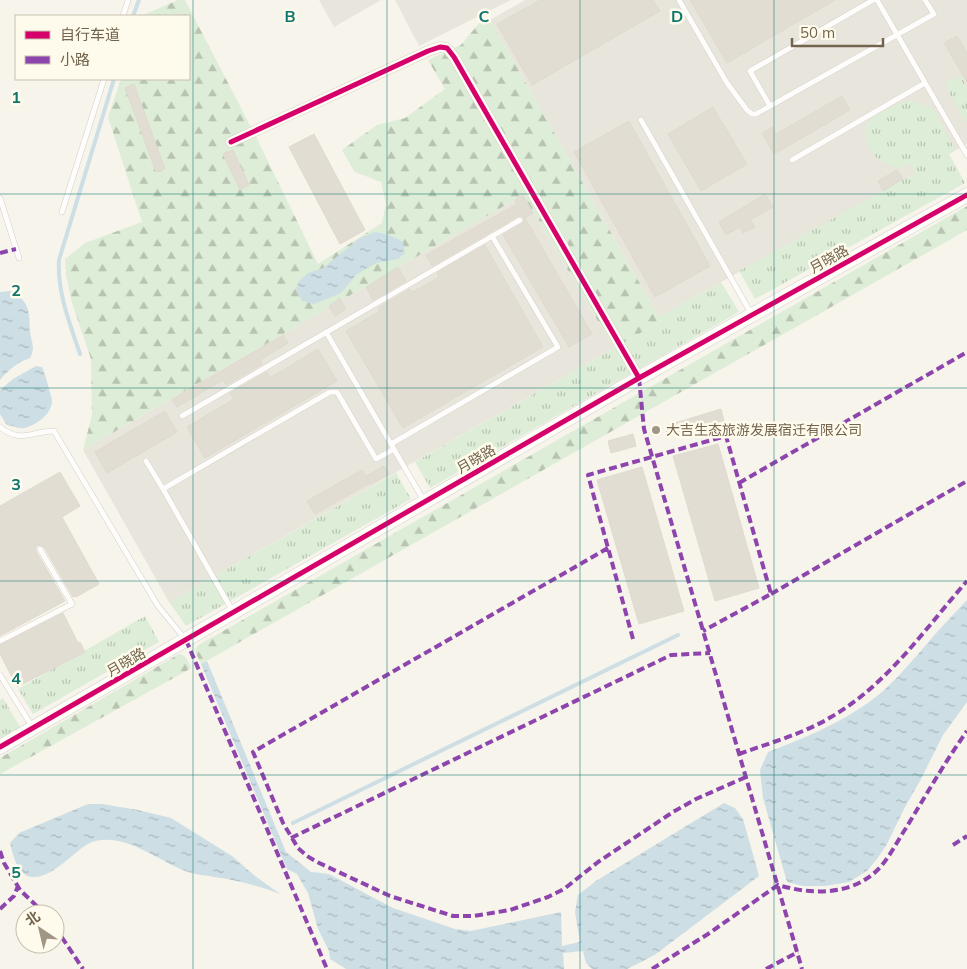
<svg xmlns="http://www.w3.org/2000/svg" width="967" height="969" font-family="Mulish,'Noto Sans SC',sans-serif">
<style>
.industrial{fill:#e8e5dc}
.grass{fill:url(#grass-tufts)}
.forest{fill:url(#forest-firs)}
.water{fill:url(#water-ripples)}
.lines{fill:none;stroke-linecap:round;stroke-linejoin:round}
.stream{stroke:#cddee5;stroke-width:4}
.building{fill:#e2ddd2;stroke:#dfdace}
.lane-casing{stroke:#d4d0c8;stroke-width:6}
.street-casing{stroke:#d4d0c8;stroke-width:11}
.secondary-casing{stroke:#d4d0c7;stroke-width:15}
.lane{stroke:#fefdfc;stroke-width:5}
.street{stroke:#fefdfc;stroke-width:10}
.secondary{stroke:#fefdfc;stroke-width:14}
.quiet{stroke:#8e44ad;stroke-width:4;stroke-dasharray:8 4;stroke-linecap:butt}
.cycleway-casing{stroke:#fefbed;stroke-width:8}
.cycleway{stroke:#d6006c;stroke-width:5}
.grid{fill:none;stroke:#0f766e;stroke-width:1;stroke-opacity:0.55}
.poi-dot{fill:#a19684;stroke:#fefbed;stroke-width:2}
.labels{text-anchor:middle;stroke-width:5;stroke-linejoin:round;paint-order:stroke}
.street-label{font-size:14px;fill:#73644d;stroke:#fefbed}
.poi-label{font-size:14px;fill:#73644d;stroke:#fefbed;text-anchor:start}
.grid-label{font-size:16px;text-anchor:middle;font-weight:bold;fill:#0f766e;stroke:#fefbed;stroke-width:5;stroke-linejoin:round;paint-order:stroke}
</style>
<defs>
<pattern id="grass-tufts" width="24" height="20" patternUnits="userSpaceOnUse" patternTransform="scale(1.25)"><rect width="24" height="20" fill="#deedd7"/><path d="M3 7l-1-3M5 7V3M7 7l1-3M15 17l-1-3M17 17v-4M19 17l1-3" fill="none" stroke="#b8c4b1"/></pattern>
<pattern id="forest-firs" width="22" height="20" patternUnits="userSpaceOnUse" patternTransform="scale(1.25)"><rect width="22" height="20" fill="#deedd7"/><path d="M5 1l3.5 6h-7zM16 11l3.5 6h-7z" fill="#b8c4b1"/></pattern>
<pattern id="water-ripples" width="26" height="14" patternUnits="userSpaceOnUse" patternTransform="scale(1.25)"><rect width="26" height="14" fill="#cddee5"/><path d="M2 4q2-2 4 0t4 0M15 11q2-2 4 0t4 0" fill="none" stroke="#abb8bc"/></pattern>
</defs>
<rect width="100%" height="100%" fill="#f6f4eb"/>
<!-- industrial -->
<path class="industrial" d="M319,0H381L334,27Z
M395,0H511L419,46Z
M525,0H967V144L659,317L490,20Z
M523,195L614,348L169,602L83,450Z"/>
<!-- grass -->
<path class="grass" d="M960,75L967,87V121L965,122L946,87L947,82Z
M909,100L933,108L955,150L949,154L965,183L755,299L739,271L915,173L910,163L899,169C892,165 884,164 878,159C868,151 860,130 870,120C875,114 901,102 909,100Z
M721,282L739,312L430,488L415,462L656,324L659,317Z
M396,473L411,499L186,626L169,602Z
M145,616L159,642L33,714L18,689Z
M3,698L20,727L0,738V700Z"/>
<!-- forest -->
<path class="forest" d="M178,0H185L257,139L318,264L382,223L386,204L381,182L355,172L342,150L377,125L405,118L445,89L428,60L461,45L480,22L490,20L659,317L656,324L614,348L523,195L83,450L92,415L91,359L72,303L66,275L65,259L85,243L142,222L108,117L121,79H189V16H141Z
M967,206V230L201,664L195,651L197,646Z
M179,654C186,655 188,661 191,667L188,670L0,774V758Z"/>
<!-- water -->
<path class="water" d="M375,232C386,234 394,236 403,242L405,253L398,259L376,263L357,274L341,293L314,304L302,301L296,289L299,281L308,273L323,268L360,238Z
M10,291C30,301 29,311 30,331C31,342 36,347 30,358C18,362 8,370 0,380V292Z
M36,366L42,367C44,370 52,398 52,401C52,414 36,425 25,428C19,429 11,426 6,424L0,414V390L13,379Z
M967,600V702L943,735L920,781L905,807L887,844L877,859L867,871L849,882L825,886H803L787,882L763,798L760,770L768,752C803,739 838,724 868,703C890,687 908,666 925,646C938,630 953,615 967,600Z
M207,661L286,852L311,872L329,874L393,908L455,929L471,931L561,912L562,946L580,942L575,912L578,895L596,881L724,803L735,808L743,819L759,876L656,954L643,961L627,969H592L586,963L583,951L563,953L564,969H346L330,959L329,951L318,929L308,893L297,874L287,869L201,664Z
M88,804H102L138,810L171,818L232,856L255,876L280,894C259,886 237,880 214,877C205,875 197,875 188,872C160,862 124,831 92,842C75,849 55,877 34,877C18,878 13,855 10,843L19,833Z"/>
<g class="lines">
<!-- stream -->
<path class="stream" d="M133,16L139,0
M80,354C70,324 57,292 59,260L114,79
M293,823L678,635"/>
</g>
<!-- building -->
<path class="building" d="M540,0H653L660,11L532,85L497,24Z
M690,0H835L727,63Z
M957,36L967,53V82L944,43Z
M134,84L165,169L156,172L125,88Z
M842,96L850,110L774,154L762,133L772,127L776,134Z
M713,107L747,164L701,191L668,134Z
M629,121L710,266L655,297L574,152Z
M314,134L365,230L340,244L289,147Z
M233,150L249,185L240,190L223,154Z
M897,170L903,179L883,191L878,181Z
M765,194L773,207L750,220L755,227L743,233L740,227L726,235L719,222Z
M523,195L533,213L525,218L592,334L569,347L503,235L523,223L524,220L523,216H518L432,266L426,255L517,204L515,200Z
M485,245L543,347L403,428L346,331L380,311L378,308L410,289L413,292L439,277L437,273Z
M398,267L406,281L373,300L366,287Z
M340,298L346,309L335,316L329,306Z
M283,335L288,343L260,360L262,364L226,385L223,380L177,407L172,399Z
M318,349L337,381L205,458L187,427L234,399L230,393L267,372L270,378Z
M721,409L724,421L668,436L665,426Z
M165,411L177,432L107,473L95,452Z
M633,434L636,446L611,453L608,441Z
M718,444L759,588L715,601L673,456Z
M384,466L389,474L371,484L366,476Z
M642,467L684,611L639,624L597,480Z
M362,470L370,483L315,514L307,501Z
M60,472L80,506L62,517L99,584L76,597V596L73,597L44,547L38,545L36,547V551L65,601L0,636V506Z
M63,613L78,643L80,642L85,652L17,687L0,654V645Z"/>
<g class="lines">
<!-- lane casing -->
<g class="lane-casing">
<path id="lane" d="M679,0L727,83L747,110L752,114H756L934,14L925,0
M877,0L967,155
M123,16L128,0
M770,106L750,71L873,0
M641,120L752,315
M792,160L925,83
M0,198L19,258
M62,212L104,79
M326,332L424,501
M182,416L520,220
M0,427C21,444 32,431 54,431L158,606L185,639
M391,444L558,347L492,236
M146,461L163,489L330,392H337L376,459L394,449
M163,489L232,610
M0,641L72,604L40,549
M0,675L33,728"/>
</g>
<!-- street casing -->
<g class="street-casing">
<path id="street" d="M231,142L428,51L440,47L447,48L454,57L639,378"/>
</g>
<!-- secondary casing -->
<g class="secondary-casing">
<path id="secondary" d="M0,747L639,378L967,195"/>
</g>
<!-- lane -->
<use href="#lane" class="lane"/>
<!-- street -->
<use href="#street" class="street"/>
<!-- secondary -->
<use href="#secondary" class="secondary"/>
<!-- quiet -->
<path class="quiet" d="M0,253L16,249
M639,378L644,429L802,969
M739,483L967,352
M608,548L253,752L283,823L298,848L307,856L317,862L390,896L453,916H474L510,910L548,897L564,889L598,862L673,812L696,799L746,777
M771,594L967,481
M633,639L588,475L726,436L771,594L703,631
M186,640L327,969
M739,754C769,743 803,734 831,717C887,685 925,629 967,581
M291,838L671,655L710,653
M953,845L967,836
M0,851L4,863L20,890L45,914
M0,909L14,896L18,886
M55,927L83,969
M652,969L708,934L778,885C809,894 846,896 873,874C887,863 896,843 906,828C926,795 945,762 967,731
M766,969L798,952"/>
<!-- cycleway casing -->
<g class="cycleway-casing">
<path id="cycleway" d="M231,142L428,51L440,47L447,48L454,57L639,378
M0,747L639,378L967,195"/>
</g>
<!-- cycleway -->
<use href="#cycleway" class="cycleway"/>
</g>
<!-- grid -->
<path class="grid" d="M193,0V969M387,0V969M580,0V969M774,0V969M0,194H967M0,388H967M0,581H967M0,775H967"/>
<!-- markers -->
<circle class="poi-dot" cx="656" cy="430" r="5"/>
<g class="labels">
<!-- street labels -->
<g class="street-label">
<text transform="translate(829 259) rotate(-29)" y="5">月晓路</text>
<text transform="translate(476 459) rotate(-30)" y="5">月晓路</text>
<text transform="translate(126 662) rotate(-30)" y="5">月晓路</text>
</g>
<!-- poi labels -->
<g class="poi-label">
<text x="666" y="435">大吉生态旅游发展宿迁有限公司</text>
</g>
</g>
<g class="grid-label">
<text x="290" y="22">B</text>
<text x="484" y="22">C</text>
<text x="677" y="22">D</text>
<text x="16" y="103">1</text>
<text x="16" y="296">2</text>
<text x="16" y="490">3</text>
<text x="16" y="684">4</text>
<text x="16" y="878">5</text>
</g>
<!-- legend -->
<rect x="15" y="15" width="175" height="65" fill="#fefbed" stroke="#c6bfad"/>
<rect x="25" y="31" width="25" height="8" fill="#d6006c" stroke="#c6bfad"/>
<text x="60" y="40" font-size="15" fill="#73644d">自行车道</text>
<rect x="25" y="56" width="25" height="8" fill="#8e44ad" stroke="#c6bfad"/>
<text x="60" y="65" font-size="15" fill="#73644d">小路</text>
<!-- north arrow -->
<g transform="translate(40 929) rotate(325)"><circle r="24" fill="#fefbed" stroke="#c6bfad"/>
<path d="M0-4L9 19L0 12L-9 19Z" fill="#a19684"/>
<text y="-8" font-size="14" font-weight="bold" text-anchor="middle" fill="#73644d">北</text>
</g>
<!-- scale -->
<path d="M792 38v8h91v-8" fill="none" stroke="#73644d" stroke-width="2.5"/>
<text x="800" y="38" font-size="15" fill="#73644d" stroke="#fefbed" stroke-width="4" paint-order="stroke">50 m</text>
</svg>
